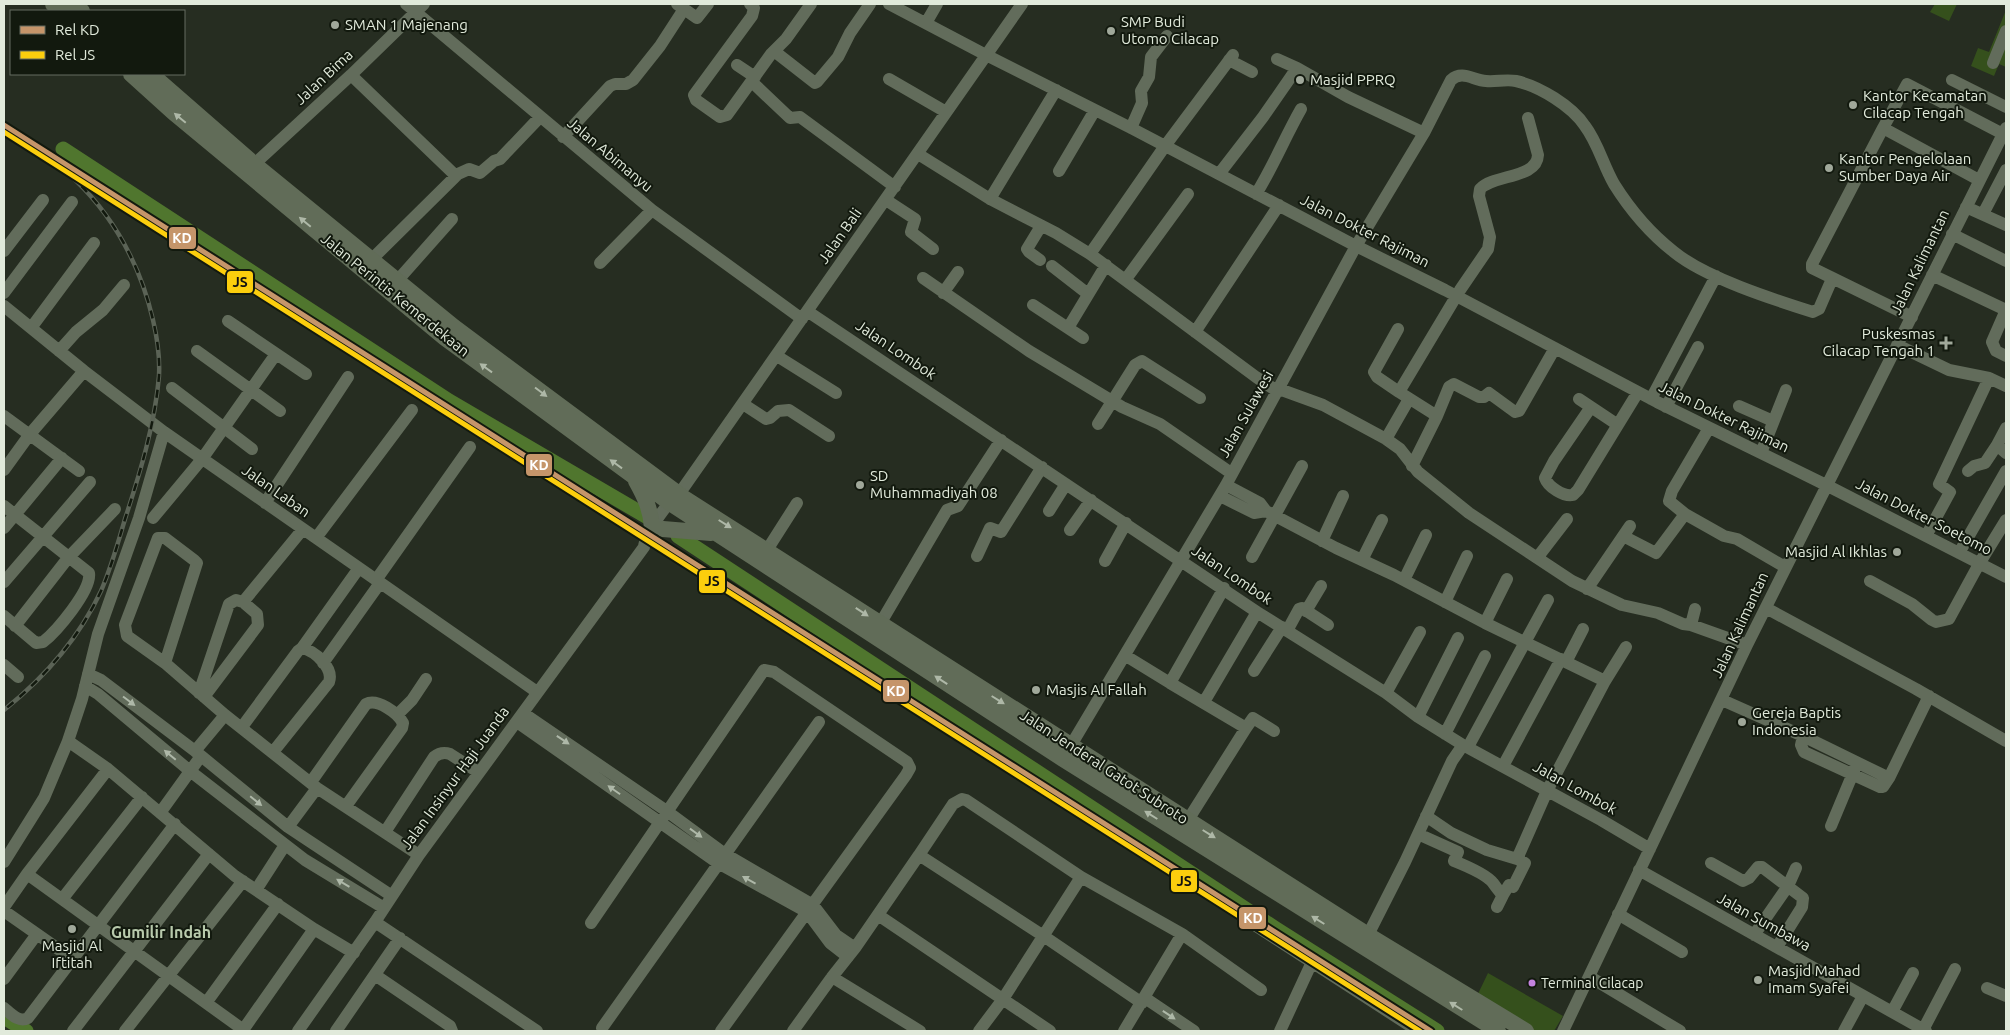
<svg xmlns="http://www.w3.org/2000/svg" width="2010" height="1035" font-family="Ubuntu,sans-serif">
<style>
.green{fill:#35501c}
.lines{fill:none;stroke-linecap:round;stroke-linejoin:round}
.river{stroke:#50762e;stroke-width:15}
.minor{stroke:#626c5b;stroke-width:12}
.major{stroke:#616c58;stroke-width:16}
.rail-casing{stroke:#5b6356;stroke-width:4.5}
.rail{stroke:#12190e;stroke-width:2.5;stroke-dasharray:8;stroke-linecap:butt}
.rail-1-casing{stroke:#12190e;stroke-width:9}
.rail-2-casing{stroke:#12190e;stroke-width:9}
.rail-1{stroke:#c5956a;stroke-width:5}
.rail-2{stroke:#fcce0d;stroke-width:5}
.oneway{fill:#aeb8a7}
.oneway2{fill:#aeb8a8}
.poi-dot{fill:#a0a89a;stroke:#12190e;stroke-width:2}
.bus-dot{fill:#c483df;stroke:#12190e;stroke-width:2}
.labels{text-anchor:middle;stroke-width:4;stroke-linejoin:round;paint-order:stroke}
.bus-label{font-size:14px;fill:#e1eadb;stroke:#12190e;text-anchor:start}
.poi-label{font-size:15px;fill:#e1eadb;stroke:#12190e;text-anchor:start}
.street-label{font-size:15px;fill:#e1eadb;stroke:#12190e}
.neighbourhood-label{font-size:16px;font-weight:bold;fill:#b8caac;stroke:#12190e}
.line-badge{stroke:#12190e;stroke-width:2}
.badge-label{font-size:14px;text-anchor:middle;font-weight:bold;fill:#fff}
.pale-badge-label{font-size:14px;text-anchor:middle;font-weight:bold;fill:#111}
</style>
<rect width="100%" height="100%" fill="#262d21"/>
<!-- green -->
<path class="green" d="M1935,4H1957L1949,21L1930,12Z
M2006,10V67L1999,64L1994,76L1971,66L1978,48L1989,52Z
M1488,973L1563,1016L1554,1031H1530L1476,998Z"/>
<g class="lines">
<!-- river -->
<path class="river" d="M63,149L449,401L651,519
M678,536L1276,929L1437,1031
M4,1017L26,1031"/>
<!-- minor -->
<path class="minor" d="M406,4L652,210L802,319
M677,4L697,18L708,4
M750,4L754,8L752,16L694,95L696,100L720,117L727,115L771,54L786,39L811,4
M889,4L986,55L1131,128L1356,246L1445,290L1657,402L1826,485L2006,577
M926,23L937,4
M774,51L815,83L817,82L838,57L850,33L870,4
M1277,59L1297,68L1348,97L1424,133
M1229,60L1252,72
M1993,63L2006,31
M737,65L755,77
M351,75L456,176
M889,79L946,112
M1952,80L2006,107
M752,82L790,118L800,117L895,187
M1131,128L1142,103L1141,91L1149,77L1151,57L1167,36
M1883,128L1812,264V268L1912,317
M563,137L610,86L615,84H626L633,80L660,46L684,9
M918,154L990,199L1056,233L1090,254L1256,377L1277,391
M249,169L351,75L424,4
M1059,171L1095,110
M1219,174L1263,117L1297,68
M1979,180L1883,128L1907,84L2003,134
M1256,194C1273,167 1285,137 1301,109
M990,199L1056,90
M886,200L915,219L911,232L933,249
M1966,207L2006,225
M1983,214L2006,170
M1952,234L2006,261
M4,251L43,200
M1090,254L1165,146L1233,55
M371,260L458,174L469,169L480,173L494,161L500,159L540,117
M1040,260L1029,252L1027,249L1041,226
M600,263L652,210
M1052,266L1088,294
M1932,275L2006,310L1992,342L1996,351L2006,356
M923,278L1029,351L1122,407L1160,424L1231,473
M1126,279L1188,194
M397,281L452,219
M4,293L72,202
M943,293L958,272
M1033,305L1083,338
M4,306L84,371L164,432L537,692
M807,311L1257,612L1386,693L1418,717L1463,745L1601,820L1650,849
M228,321L306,374
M31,328L94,243
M1068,328L1106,265
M1398,329L1374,372L1377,377L1399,392
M1195,332L1279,205
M1897,345L1949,370L1989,378L2006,386
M59,351L76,332L103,310L124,285
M197,351L280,411
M777,356L836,393
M172,388L252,449
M1279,389L1323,405L1386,439L1400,449L1418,472L1469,513L1572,581L1622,605L1658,613L1683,624L1691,625L1747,645
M1579,399L1618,425
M1651,399L1716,276
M743,404L766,419L770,418L778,411L789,410L829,436
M1739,406L1773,421
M1591,407L1554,461L1545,478C1548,487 1564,497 1573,495L1578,490L1638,392
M1666,407L1698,347
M4,416L79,471
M1437,416L1449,387L1454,384L1479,397H1484L1489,393L1515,412L1519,411L1555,348
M1098,424L1135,365L1142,361L1200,398
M1709,428L1672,491L1669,501L1685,514L1724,536L1737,539L1785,567
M2006,428L1997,445L2006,453
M1386,439L1409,399
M1761,453L1786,390
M1412,466L1437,416L1399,392L1460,290L1488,249L1490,237L1479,196L1480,189C1494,174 1537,179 1538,155L1528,118
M4,470L30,434L84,371
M1968,471L1974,466L1985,463L1997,445
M1220,496L1254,513L1266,511L1260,503L1226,485
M265,503L348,377
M4,506L89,573C92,590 56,632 43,642L36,643L4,616
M1049,511L1066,484
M1266,511L1336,548L1394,575L1485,623L1605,681
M153,518L202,459L276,354
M4,528L62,458
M1070,530L1091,500
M1623,536L1656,553L1685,514
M1926,536L1950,492L1939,484L1989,378
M316,538L412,410
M1322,541L1343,496
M767,550L797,503
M1959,553L2006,471
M977,556L990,528L1001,532L1042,467
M1252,557L1302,466
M1537,558L1567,519
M1362,560L1382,520
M1105,561L1126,523
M376,580L470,447
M1404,580L1426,535
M1870,581L1912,604L1932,620L1936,622L1949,619L1979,564L2006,520
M4,582L90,482
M1224,588L1170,683L1246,728L1253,718L1274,731
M1587,589L1630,526
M243,602L303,529
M1445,602L1467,556
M1766,608L1916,689L2006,741
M1306,611L1321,586
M1485,623L1507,579
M880,624L947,510L958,506L1001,440
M1691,625L1695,609
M15,626L68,558L115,509
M1287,631L1299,609L1302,608L1328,625
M302,648L359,568
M1126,656L1170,683
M1566,662L1583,629
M165,663L197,563L194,560L165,538H158L125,625L127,636L165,663L225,715L317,788L419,855
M323,663L380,583
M4,665L18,677
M1254,671L1282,627
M88,674L101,680L195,751L288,827L392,896
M85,686L98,694L190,771L305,860L384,908
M199,693L229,604L236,600L243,602L257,614L258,625L204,697
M1386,693L1420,632
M1722,700L1803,736L1889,778
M1204,702L1257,612
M523,713L668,812L725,854L813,905L836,935L855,948
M397,715L412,700L426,679
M1418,717L1458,638
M517,722L718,863L807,912L830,943L848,957
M242,727L298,651L302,648C315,651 334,668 329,682L273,752
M1445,734L1485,656
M1803,736L1801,745L1804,752L1880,787H1883L1889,778L1929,696
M68,741L108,769L235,876L314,929L354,953
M1468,747L1548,600
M195,751L225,715
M1067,752L1226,485L1356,246L1424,133L1451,80C1462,70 1473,80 1486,81C1496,82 1506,79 1516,81C1539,86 1572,106 1585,126C1598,143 1603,165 1614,184C1629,208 1651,234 1674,252C1706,278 1772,299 1813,312L1819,309L1832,279
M1503,766L1561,659
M311,782L366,704C377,698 398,713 403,723L402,728L346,806
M160,813L201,756
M1426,816L1451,833L1487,850L1517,859L1547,791L1605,681L1626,647
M1188,820L1246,728
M1831,826L1856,766
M288,827L317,788
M385,832L434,757C439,753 444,752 450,754L478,772
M1418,834L1458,852L1454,861C1464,865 1487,875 1493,883C1497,888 1498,891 1503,895L1497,907
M919,855L953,804L962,799L966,800L1081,877
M4,862L44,798L68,741L82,699L98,634L139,518L164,432
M1711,863L1743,881L1749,878L1758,867H1762L1803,898L1802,907L1777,947
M1639,870L1926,1031
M27,874L108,769
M256,890L285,845
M1503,895L1509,885L1513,887L1525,863L1517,859
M63,898L142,797
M4,907L27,874L245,1031
M4,911L74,960
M1618,914L1682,952
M878,915L1050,1031
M375,922L537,1031
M591,923L764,670L774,672L907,762L910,768L906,775L721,1031
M1256,926L1418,1031
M1182,934L1261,990
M1368,935L1405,862L1452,761L1463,745
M1754,935L1788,886L1796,868
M375,975L450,1026L452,1031
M832,977L920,1031
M1590,977L1680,1031
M4,979L37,934
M1987,988L2006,996
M1145,998L1194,1031
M206,1003L278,904
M4,1008C11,1014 19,1023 28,1018L175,824
M1892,1012L1913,973
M602,1028L819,722
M243,1030L314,929
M1923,1030L1955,969
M73,1031L209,854
M125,1031L243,881
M298,1031L375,922L419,855L644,547C645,532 672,497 684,487L1022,4
M336,1031L400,938
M793,1031L832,977L855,948L919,855L1042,935L1142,1003
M979,1031L1003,999L1081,877L1182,934L1124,1031
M1280,1031L1312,962
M1563,1031L1747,645L2006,128
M1844,1031L1863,996"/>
<!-- major -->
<path class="major" d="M53,4L61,11
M73,4L82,11
M131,74L173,112L445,338L670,503L1063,759L1498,1031
M151,74L254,164L454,327L684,498L1368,935L1526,1031
M636,481C645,497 651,510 652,528
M663,529L711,533"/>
<!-- rail casing -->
<g class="rail-casing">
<path id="rail" d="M4,130C22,141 42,152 58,165C107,204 139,259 153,320C157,337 160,357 159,376C155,424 140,473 125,519C118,543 111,568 101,591C79,638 44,678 4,710"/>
</g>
<!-- rail -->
<use href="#rail" class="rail"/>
<!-- rail-1 casing -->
<g class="rail-1-casing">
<path id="rail-1" d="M4,125L1431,1031"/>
</g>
<!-- rail-2 casing -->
<g class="rail-2-casing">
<path id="rail-2" d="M4,132L1420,1031"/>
</g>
<!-- rail-1 -->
<use href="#rail-1" class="rail-1"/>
<!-- rail-2 -->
<use href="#rail-2" class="rail-2"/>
</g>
<!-- one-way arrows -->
<defs><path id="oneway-solid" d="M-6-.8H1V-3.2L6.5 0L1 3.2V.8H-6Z" transform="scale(1.25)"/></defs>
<g class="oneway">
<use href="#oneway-solid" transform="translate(180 118) rotate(-140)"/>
<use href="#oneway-solid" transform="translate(305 222) rotate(-140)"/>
<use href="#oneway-solid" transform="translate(486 368) rotate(-144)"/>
<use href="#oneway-solid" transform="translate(541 392) rotate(37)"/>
<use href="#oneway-solid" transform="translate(616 464) rotate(-144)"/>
<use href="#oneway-solid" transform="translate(725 524) rotate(32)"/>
<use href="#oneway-solid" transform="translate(862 612) rotate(33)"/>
<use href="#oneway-solid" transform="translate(941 680) rotate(-147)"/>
<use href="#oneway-solid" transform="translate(998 700) rotate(32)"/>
<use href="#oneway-solid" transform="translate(1151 815) rotate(-148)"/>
<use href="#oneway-solid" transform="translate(1209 834) rotate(32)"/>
<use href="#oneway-solid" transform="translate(1318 920) rotate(-148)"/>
<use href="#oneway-solid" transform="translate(1456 1006) rotate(-148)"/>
</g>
<g class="oneway2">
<use href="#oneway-solid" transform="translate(129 701) rotate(37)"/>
<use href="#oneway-solid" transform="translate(563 740) rotate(34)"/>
<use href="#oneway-solid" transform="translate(170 755) rotate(-140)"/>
<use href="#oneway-solid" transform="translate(614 790) rotate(-145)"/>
<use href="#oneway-solid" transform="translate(256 801) rotate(39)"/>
<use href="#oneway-solid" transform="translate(696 833) rotate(36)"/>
<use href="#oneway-solid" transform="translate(749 880) rotate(-151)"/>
<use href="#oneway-solid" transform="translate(343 883) rotate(-149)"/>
<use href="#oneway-solid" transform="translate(1169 1015) rotate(34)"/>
</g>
<!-- markers -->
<g class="poi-dot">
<circle cx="335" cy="25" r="5"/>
<circle cx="1111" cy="31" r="5"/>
<circle cx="1300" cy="80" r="5"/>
<circle cx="1853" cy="105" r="5"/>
<circle cx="1829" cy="168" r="5"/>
<path d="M1943.5 335.5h5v5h5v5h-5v5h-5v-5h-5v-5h5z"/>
<circle cx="860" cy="485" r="5"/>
<circle cx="1897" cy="552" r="5"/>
<circle cx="1036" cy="690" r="5"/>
<circle cx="1742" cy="722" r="5"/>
<circle cx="72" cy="929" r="5"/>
<circle cx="1758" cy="980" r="5"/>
</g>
<circle class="bus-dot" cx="1532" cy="983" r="4.5"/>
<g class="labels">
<!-- bus labels -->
<g class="bus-label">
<text x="1541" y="988">Terminal Cilacap</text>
</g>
<!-- poi labels -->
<g class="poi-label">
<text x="1121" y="27">SMP Budi<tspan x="1121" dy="17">Utomo Cilacap</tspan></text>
<text x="345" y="30">SMAN 1 Majenang</text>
<text x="1310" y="85">Masjid PPRQ</text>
<text x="1863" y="101">Kantor Kecamatan<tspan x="1863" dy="17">Cilacap Tengah</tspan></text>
<text x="1839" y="164">Kantor Pengelolaan<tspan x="1839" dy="17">Sumber Daya Air</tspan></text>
<text x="1935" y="339" text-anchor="end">Puskesmas<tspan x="1935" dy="17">Cilacap Tengah 1</tspan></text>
<text x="870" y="481">SD<tspan x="870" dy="17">Muhammadiyah 08</tspan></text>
<text x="1887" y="557" text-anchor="end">Masjid Al Ikhlas</text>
<text x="1046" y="695">Masjis Al Fallah</text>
<text x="1752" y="718">Gereja Baptis<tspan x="1752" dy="17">Indonesia</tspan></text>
<text x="72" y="951" text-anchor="middle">Masjid Al<tspan x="72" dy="17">Iftitah</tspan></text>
<text x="1768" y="976">Masjid Mahad<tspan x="1768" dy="17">Imam Syafei</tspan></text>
</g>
<!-- street labels -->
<g class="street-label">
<text transform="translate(324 77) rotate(-43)" y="5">Jalan Bima</text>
<text transform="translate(610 155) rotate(40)" y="5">Jalan Abimanyu</text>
<text transform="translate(1365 231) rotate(27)" y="5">Jalan Dokter Rajiman</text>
<text transform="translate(840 236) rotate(-55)" y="5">Jalan Bali</text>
<text transform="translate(1920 262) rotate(-64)" y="5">Jalan Kalimantan</text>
<text transform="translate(395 295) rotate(39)" y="5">Jalan Perintis Kemerdekaan</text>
<text transform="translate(896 350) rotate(34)" y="5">Jalan Lombok</text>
<text transform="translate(1246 414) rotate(-61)" y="5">Jalan Sulawesi</text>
<text transform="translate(1724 417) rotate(26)" y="5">Jalan Dokter Rajiman</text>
<text transform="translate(276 491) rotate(35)" y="5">Jalan Laban</text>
<text transform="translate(1924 517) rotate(27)" y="5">Jalan Dokter Soetomo</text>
<text transform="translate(1232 575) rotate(34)" y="5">Jalan Lombok</text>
<text transform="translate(1740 625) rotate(-65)" y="5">Jalan Kalimantan</text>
<text transform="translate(1104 767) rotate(33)" y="5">Jalan Jenderal Gatot Subroto</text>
<text transform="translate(455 778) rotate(-54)" y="5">Jalan Insinyur Haji Juanda</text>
<text transform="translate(1575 788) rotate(29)" y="5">Jalan Lombok</text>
<text transform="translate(1764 922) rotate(29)" y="5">Jalan Sumbawa</text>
</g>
<!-- neighbourhood labels -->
<g class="neighbourhood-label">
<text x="161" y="938">Gumilir Indah</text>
</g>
</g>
<g class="line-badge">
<rect x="168" y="226" width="29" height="24" rx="5" fill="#c5956a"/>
<rect x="226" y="270" width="28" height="24" rx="5" fill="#fcce0d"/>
<rect x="525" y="453" width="28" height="24" rx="5" fill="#c5956a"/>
<rect x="698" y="569" width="28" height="25" rx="5" fill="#fcce0d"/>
<rect x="882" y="679" width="28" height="24" rx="5" fill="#c5956a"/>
<rect x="1170" y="869" width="28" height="24" rx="5" fill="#fcce0d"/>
<rect x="1238" y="906" width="29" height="24" rx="5" fill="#c5956a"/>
</g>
<g class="badge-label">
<text x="182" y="243">KD</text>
<text x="539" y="470">KD</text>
<text x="896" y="696">KD</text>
<text x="1253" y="923">KD</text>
</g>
<g class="pale-badge-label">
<text x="240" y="287">JS</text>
<text x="712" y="586">JS</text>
<text x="1184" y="886">JS</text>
</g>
<!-- border -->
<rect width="2010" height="1035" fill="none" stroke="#e1eadb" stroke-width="10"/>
<!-- legend -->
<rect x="10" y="10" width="175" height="65" fill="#12190e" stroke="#656d60"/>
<rect x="20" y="26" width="25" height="8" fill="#c5956a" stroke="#656d60"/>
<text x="55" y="35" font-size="15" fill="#e1eadb">Rel KD</text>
<rect x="20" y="51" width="25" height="8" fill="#fcce0d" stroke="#656d60"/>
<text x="55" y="60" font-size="15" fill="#e1eadb">Rel JS</text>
</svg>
